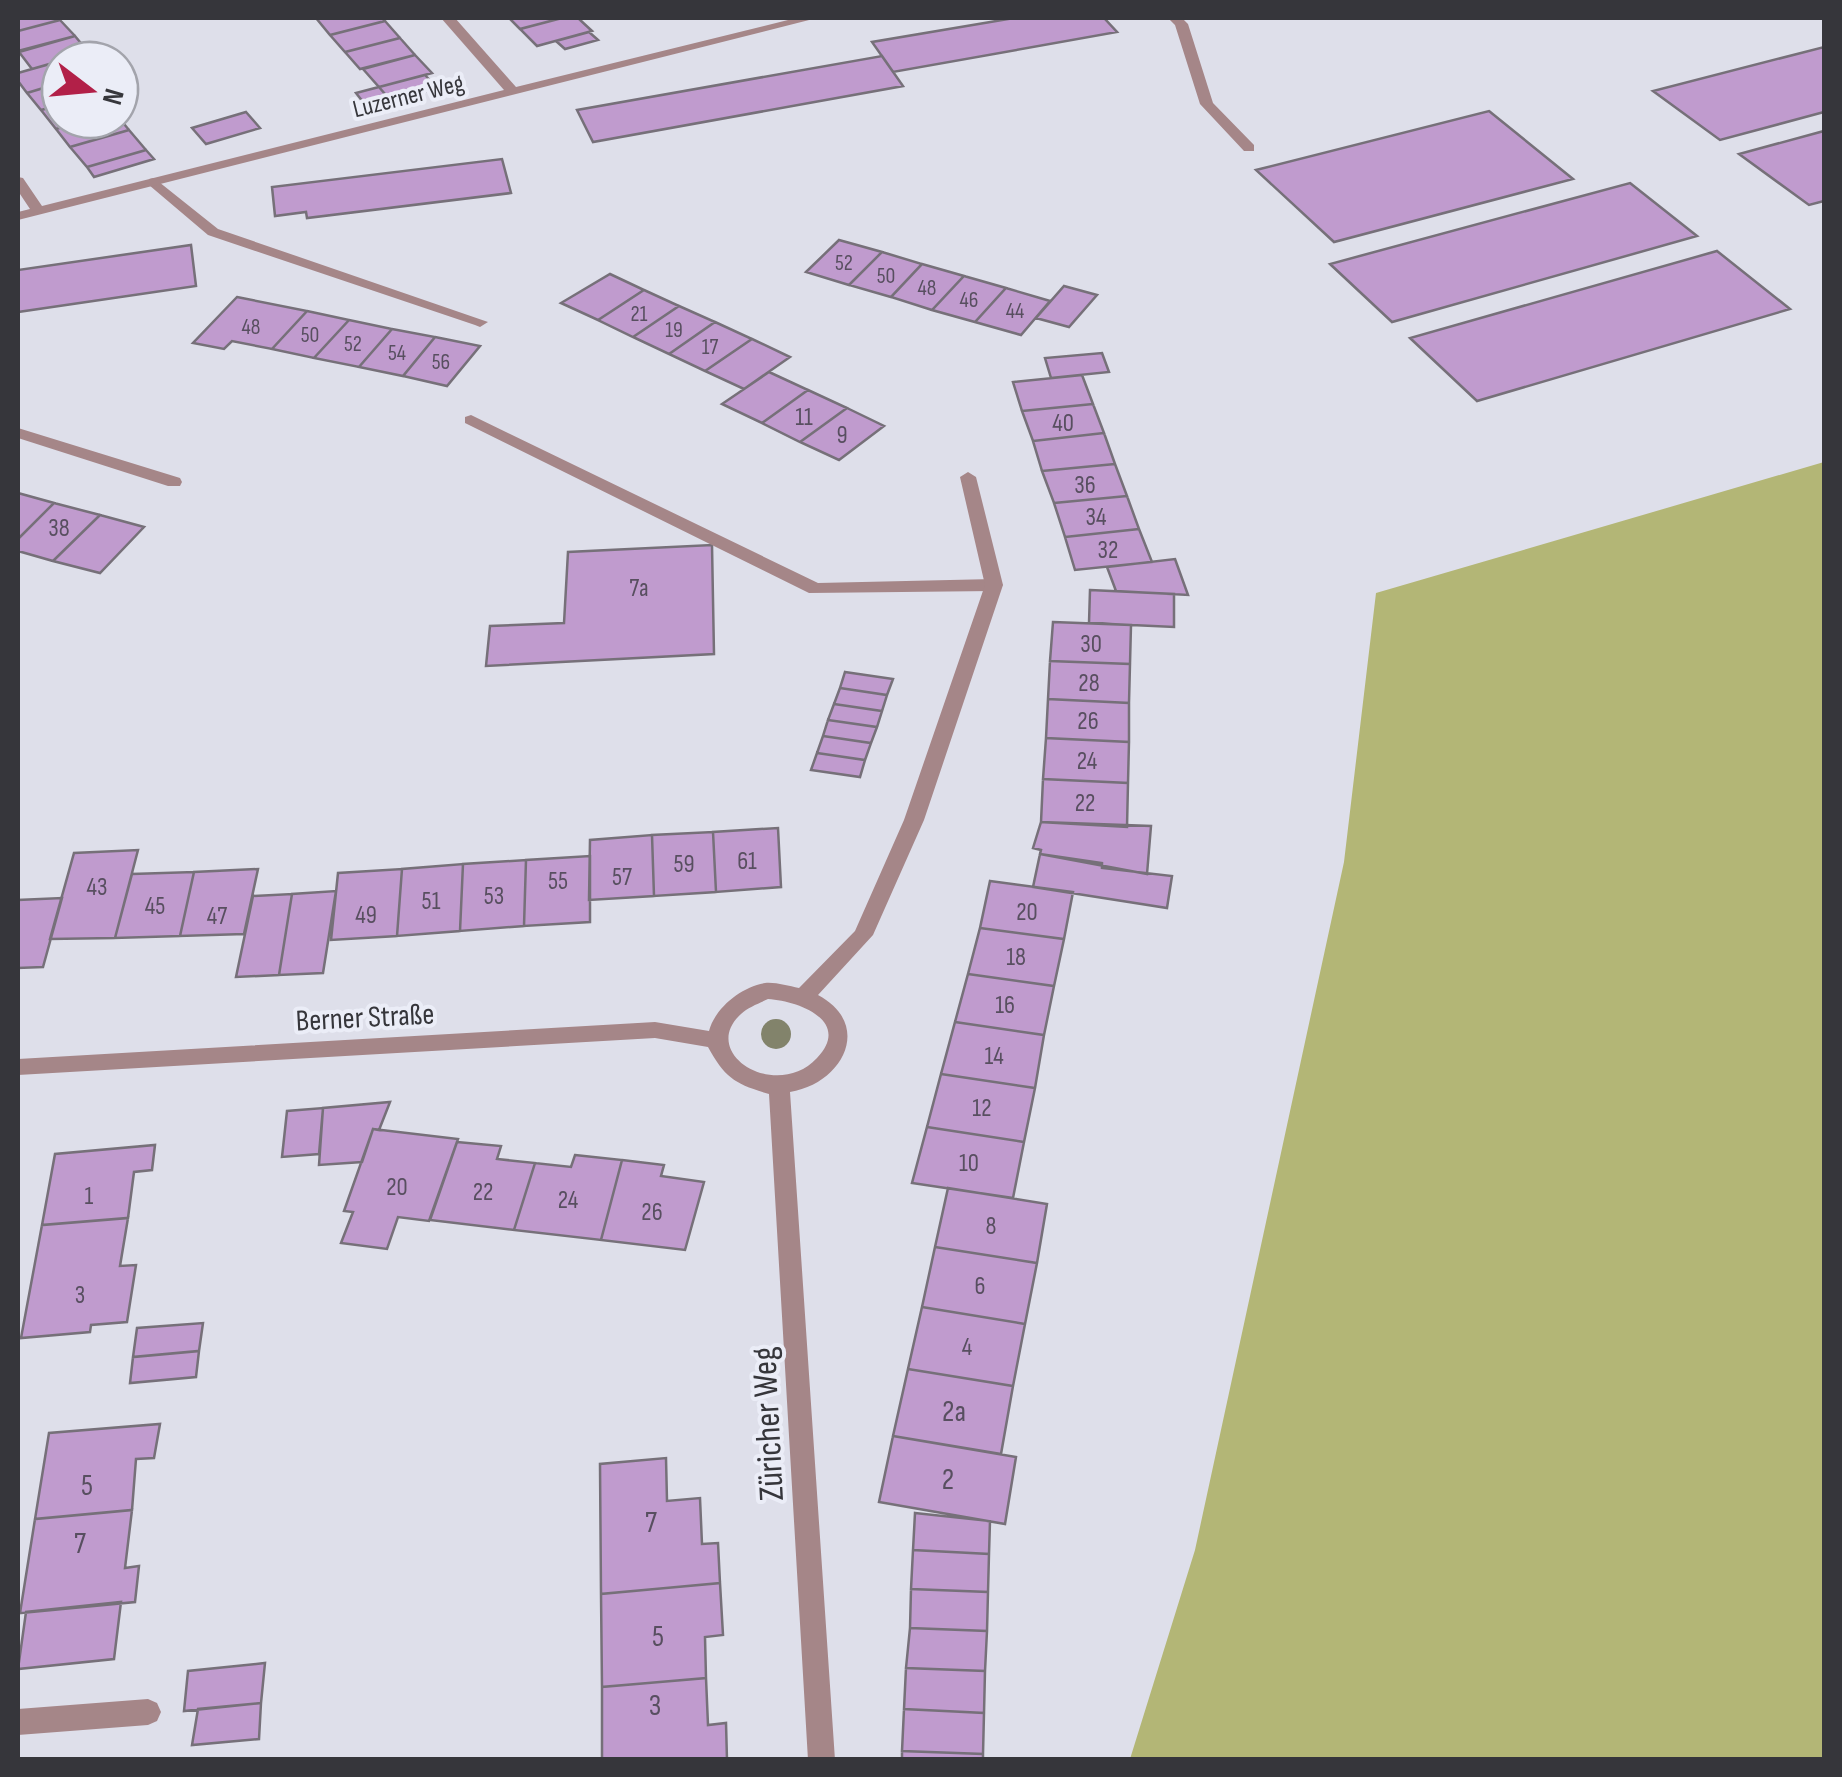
<svg xmlns="http://www.w3.org/2000/svg" width="1842" height="1777" font-family="'Sofia Sans Condensed',sans-serif">
<style>
.forest{fill:#b3b676}
.building{fill:#c09bce;stroke:#767079;stroke-width:2.5}
.lines{fill:none;stroke-linecap:round;stroke-linejoin:round}
.service{fill:#a58688;fill-rule:evenodd}
.minor{fill:#a58688;fill-rule:evenodd}
.tree{fill:#82836b}
.labels{text-anchor:middle;stroke-width:8;stroke-linejoin:round;paint-order:stroke}
.far-number-label{font-size:22px;fill:#584f60}
.far-street-label{font-size:25px;fill:#36363b;stroke:#ebedf7}
.number-label{font-size:25px;fill:#584f60}
.street-label{font-size:30px;fill:#36363b;stroke:#ebedf7}
.near-number-label{font-size:30px;fill:#584f60}
.near-street-label{font-size:35px;fill:#36363b;stroke:#ebedf7}
</style>
<rect width="100%" height="100%" fill="#dedfea"/>
<!-- forest -->
<path class="forest" d="M1824,462V1759H1130L1195,1550L1344,862L1376,593Z"/>
<!-- building -->
<path class="building" d="M18,18H58L60,20L18,31Z
M316,18H382L385,21L330,35Z
M509,18H562L520,29Z
M562,18H578L592,31L537,46L520,29Z
M1014,18H1104L1117,32L893,72L872,42Z
M60,20L75,36L18,51V31Z
M385,21L400,38L345,52L330,35Z
M589,32L598,40L565,49L556,41Z
M75,36L89,53L32,69L19,52Z
M400,38L415,55L360,69L345,52Z
M1824,47V112L1720,140L1653,91Z
M415,55L432,73L379,87L363,69Z
M882,56L903,86L593,142L577,110Z
M60,61V83L27,93L18,81V73Z
M425,75L437,88L391,101L379,87Z
M60,83V105L41,110L27,93Z
M379,87L391,101L367,107L356,93Z
M60,105V120H86L56,129L41,110Z
M1489,111L1573,179L1334,242L1256,170Z
M246,112L260,128L206,144L192,128Z
M120,119L129,130L70,147L56,129L86,120Z
M129,130L146,150L87,167L70,147Z
M1824,131V201L1809,205L1739,154Z
M146,150L154,159L94,177L87,167Z
M502,159L511,193L307,218L306,212L275,216L272,187Z
M1630,183L1697,236L1392,322L1330,264Z
M839,240L882,252L849,285L806,272Z
M191,245L196,286L18,312V270Z
M1717,251L1790,309L1477,401L1410,338Z
M882,252L922,264L891,297L849,285Z
M922,264L964,276L932,310L891,297Z
M610,274L644,290L598,320L561,303Z
M964,276L1006,288L975,322L932,310Z
M1064,286L1097,295L1069,327L1036,318Z
M1006,288L1050,301L1021,335L975,322Z
M644,290L679,306L633,337L598,320Z
M237,297L307,311L272,349L232,341L224,349L193,343Z
M679,306L715,322L669,354L633,337Z
M307,311L349,320L314,358L272,349Z
M349,320L392,329L359,367L314,358Z
M715,322L752,339L705,371L669,354Z
M392,329L435,337L403,376L359,367Z
M435,337L480,346L447,386L403,376Z
M752,339L790,357L744,389L705,371Z
M1102,353L1109,372L1051,378L1045,358Z
M769,372L808,390L762,423L722,404Z
M1082,375L1093,404L1022,411L1013,382Z
M808,390L847,408L800,442L762,423Z
M1093,404L1104,433L1033,441L1022,411Z
M847,408L884,426L839,460L800,442Z
M1104,433L1115,464L1042,471L1033,441Z
M1115,464L1127,496L1054,503L1042,471Z
M18,493L54,503L18,539Z
M1127,496L1139,529L1065,537L1054,503Z
M54,503L100,515L53,561L18,551V539Z
M100,515L144,527L100,573L53,561Z
M1139,529L1152,562L1075,570L1065,537Z
M712,545L714,654L486,666L490,626L564,623L568,552Z
M1175,559L1188,595L1116,591L1107,567Z
M1090,590L1174,594V627L1089,623Z
M1053,622L1131,625L1130,664L1050,661Z
M1050,661L1130,664L1129,703L1048,699Z
M845,672L893,679L887,695L840,688Z
M840,688L887,695L882,711L834,704Z
M1048,699L1129,703V742L1046,738Z
M834,704L882,711L877,727L828,720Z
M828,720L877,727L871,743L823,736Z
M823,736L871,743L865,760L817,753Z
M1046,738L1129,742L1128,783L1043,779Z
M817,753L865,760L860,777L811,770Z
M1043,779L1128,783L1127,827L1041,822Z
M1041,822L1151,826L1147,874L1040,854L1041,850L1033,848Z
M778,828L781,887L716,892L713,832Z
M713,832L716,892L654,896L652,835Z
M652,835L654,896L589,900L590,840Z
M138,850L115,938L50,939L74,853Z
M1040,854L1102,863V868L1172,876L1167,908L1033,887Z
M590,856V922L524,926L526,860Z
M526,860L524,926L460,931L463,864Z
M463,864L460,931L397,936L402,869Z
M258,869L244,934L180,936L194,872Z
M402,869L397,936L331,940L338,873Z
M194,872L180,936L115,938L132,874Z
M990,881L1073,892L1064,939L980,928Z
M336,891L323,973L279,975L292,894Z
M292,894L279,975L236,977L253,896Z
M62,898L43,967L18,968V900Z
M980,928L1064,939L1054,986L968,974Z
M968,974L1054,986L1044,1035L955,1022Z
M955,1022L1044,1035L1035,1088L941,1074Z
M941,1074L1035,1088L1024,1142L927,1127Z
M390,1102L379,1130L373,1129L362,1162L319,1165L323,1108Z
M323,1108L319,1154L282,1157L287,1111Z
M927,1127L1024,1142L1013,1198L912,1183Z
M373,1129L458,1139L429,1221L398,1217L387,1249L341,1243L353,1212L344,1211Z
M457,1142L501,1146L497,1159L535,1163L514,1230L430,1220Z
M155,1145L152,1170L134,1172L128,1218L42,1225L55,1154Z
M575,1155L622,1160L601,1240L514,1230L535,1163L571,1167Z
M622,1160L664,1165L661,1176L704,1182L685,1250L601,1240Z
M948,1188L1047,1204L1037,1263L935,1247Z
M128,1218L120,1266L136,1265L127,1322L91,1325L90,1332L21,1338L42,1225Z
M935,1247L1037,1263L1025,1324L922,1307Z
M922,1307L1025,1324L1013,1386L908,1369Z
M203,1323L199,1351L133,1357L137,1328Z
M199,1351L196,1377L130,1383L133,1357Z
M908,1369L1013,1386L1001,1454L893,1436Z
M160,1424L154,1458L136,1459L132,1510L35,1519L49,1433Z
M893,1436L1016,1457L1005,1524L879,1502Z
M666,1458L667,1501L700,1498L702,1544L718,1543L720,1583L601,1594L600,1464Z
M132,1510L125,1568L139,1566L135,1602L20,1613L35,1519Z
M915,1513L990,1521L989,1554L913,1550Z
M913,1550L989,1554L988,1592L911,1589Z
M720,1583L723,1635L705,1637L706,1678L602,1687L601,1594Z
M911,1589L988,1592L987,1631L910,1628Z
M121,1602L114,1659L18,1669L26,1612Z
M910,1628L987,1631L985,1671L906,1668Z
M265,1663L261,1703L184,1711L188,1671Z
M906,1668L985,1671L984,1713L904,1709Z
M706,1678L708,1725L726,1723L727,1760H602V1687Z
M261,1703L259,1739L192,1745L198,1709Z
M904,1709L984,1713L983,1754L902,1751Z
M902,1751L983,1754V1760H902Z"/>
<g class="lines">
<!-- service -->
<path class="service" d="M1168,18H1182L1188,24L1213,103L1254,145V151H1244L1200,104L1175,25Z
M154,178L218,229L488,322L480,327L475,325L208,235L149,185V179Z
M471,415L818,583L994,579L1003,585L994,591L809,593L465,423V417Z
M18,428L180,478L182,482L180,486H168L18,438Z"/>
<!-- minor -->
<path class="minor" d="M441,18H455L516,87L796,18H817L18,220V212L30,209L18,191V177L23,178L42,206L504,90Z
M968,472L976,477L1003,585L924,820L873,935L818,995C874,1025 842,1084 790,1092L835,1760H808L769,1094C735,1084 725,1078 708,1047L655,1038L18,1075V1059L655,1022L709,1031C715,1008 741,987 765,983C776,982 788,986 799,988L855,931L904,820L985,585L960,477ZM768,999C799,1001 852,1021 817,1058C776,1102 698,1053 741,1014C748,1007 760,1003 768,999Z
M148,1699L157,1703L161,1712L157,1721L148,1725L18,1735V1709Z"/>
</g>
<!-- trees -->
<circle class="tree" cx="776" cy="1034" r="15"/>
<g class="labels">
<!-- far-number labels -->
<g class="far-number-label">
<text x="844" y="270">52</text>
<text x="886" y="283">50</text>
<text x="927" y="295">48</text>
<text x="969" y="307">46</text>
<text x="1015" y="318">44</text>
<text x="639" y="321">21</text>
<text x="251" y="334">48</text>
<text x="674" y="337">19</text>
<text x="310" y="342">50</text>
<text x="353" y="351">52</text>
<text x="710" y="354">17</text>
<text x="397" y="360">54</text>
<text x="441" y="369">56</text>
</g>
<!-- far-street labels -->
<g class="far-street-label">
<text transform="translate(408 95) rotate(-14)" y="9">Luzerner Weg</text>
</g>
<!-- number labels -->
<g class="number-label">
<text x="804" y="425">11</text>
<text x="1063" y="431">40</text>
<text x="842" y="443">9</text>
<text x="1085" y="493">36</text>
<text x="1096" y="525">34</text>
<text x="59" y="536">38</text>
<text x="1108" y="558">32</text>
<text x="639" y="596">7a</text>
<text x="1091" y="652">30</text>
<text x="1089" y="691">28</text>
<text x="1088" y="729">26</text>
<text x="1087" y="769">24</text>
<text x="1085" y="811">22</text>
<text x="747" y="869">61</text>
<text x="684" y="872">59</text>
<text x="622" y="885">57</text>
<text x="558" y="889">55</text>
<text x="97" y="895">43</text>
<text x="494" y="904">53</text>
<text x="431" y="909">51</text>
<text x="155" y="914">45</text>
<text x="1027" y="920">20</text>
<text x="366" y="923">49</text>
<text x="217" y="924">47</text>
<text x="1016" y="965">18</text>
<text x="1005" y="1013">16</text>
<text x="994" y="1064">14</text>
<text x="982" y="1116">12</text>
<text x="969" y="1171">10</text>
<text x="397" y="1195">20</text>
<text x="483" y="1200">22</text>
<text x="89" y="1204">1</text>
<text x="568" y="1208">24</text>
<text x="652" y="1220">26</text>
<text x="991" y="1234">8</text>
<text x="980" y="1294">6</text>
<text x="80" y="1303">3</text>
<text x="967" y="1355">4</text>
</g>
<!-- street labels -->
<g class="street-label">
<text transform="translate(365 1017) rotate(-3)" y="10">Berner Straße</text>
</g>
<!-- near-number labels -->
<g class="near-number-label">
<text x="954" y="1421">2a</text>
<text x="948" y="1489">2</text>
<text x="87" y="1495">5</text>
<text x="651" y="1532">7</text>
<text x="80" y="1553">7</text>
<text x="658" y="1646">5</text>
<text x="655" y="1715">3</text>
</g>
<!-- near-street labels -->
<g class="near-street-label">
<text transform="translate(767 1424) rotate(-93)" y="12">Züricher Weg</text>
</g>
</g>
<!-- border -->
<rect width="1842" height="1777" fill="none" stroke="#36363b" stroke-width="40"/>
<!-- north arrow -->
<g transform="translate(90 90) rotate(106)"><circle r="48" fill="#ebedf7" stroke="#a3a4ac" stroke-width="2.5"/>
<path d="M0-8L18 38L0 25L-18 38Z" fill="#b22048"/>
<text y="-15" font-size="28" font-weight="bold" text-anchor="middle" fill="#36363b">N</text>
</g>
</svg>
